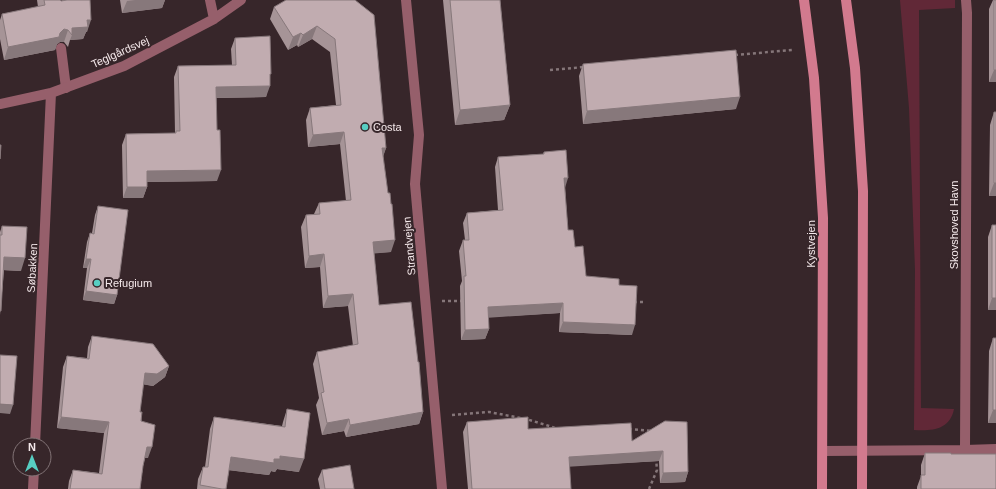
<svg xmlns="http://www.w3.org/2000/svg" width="996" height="489" font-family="Helvetica,sans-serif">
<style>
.green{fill:#612837}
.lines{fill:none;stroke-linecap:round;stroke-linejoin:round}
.path{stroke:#857679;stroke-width:2.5;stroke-dasharray:3 3;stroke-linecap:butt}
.service{stroke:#965f6b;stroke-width:10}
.minor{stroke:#965f6b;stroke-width:10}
.secondary{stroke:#d27a8e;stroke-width:10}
.wall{fill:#a69497}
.shaded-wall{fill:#87787b}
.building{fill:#c1acb0;stroke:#87787b}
.poi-dot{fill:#57cec2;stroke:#37262a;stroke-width:1.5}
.labels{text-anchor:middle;stroke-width:4;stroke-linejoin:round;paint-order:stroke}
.street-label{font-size:11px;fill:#f5e9eb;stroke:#37262a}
.poi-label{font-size:11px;fill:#f5e9eb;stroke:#37262a;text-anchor:start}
</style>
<rect width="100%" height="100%" fill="#37262a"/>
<!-- green -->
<path class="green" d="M900,0H955V8L919,10L921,408L954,409C950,430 932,431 914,430L915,270L909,108Z"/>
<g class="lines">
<!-- path -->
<path class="path" d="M735,55L792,50
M550,70L584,67
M442,301H463
M634,302H644
M452,415L489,412L526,419L546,425L555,428
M629,429L652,431
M649,489L657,470L656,458"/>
<!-- service -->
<path class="service" d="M61,48L66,88
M965,450L996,449
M823,451L965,450L967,13L966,0"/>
<!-- minor -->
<path class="minor" d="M210,0L214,19
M406,0L419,135L415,184L442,489
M0,104L51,93L124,66L214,19L241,0
M35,445L51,93
M33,489L34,469"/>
<!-- secondary -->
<path class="secondary" d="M804,0L814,78L823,218L822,489
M846,0L855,68L863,191L862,489"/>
</g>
<!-- wall -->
<path class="wall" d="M37,0H60L61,1L64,0H90L87,32H86L83,39L70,40L68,47L64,42H60L57,44L55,50L4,60L0,39V20L2,14L38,7Z
M120,0H165L162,8L122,13Z
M355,0L386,148L383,156L391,252L374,253L379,305L423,412L419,424L346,437L344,431L322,435L316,405L319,398L313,364L317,352L353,346L348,306L323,308L320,267L305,268L301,227L306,215L314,214L319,203L346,201L340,144L308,147L306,120L310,108L336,105L330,52L312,39L298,47L297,45L288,50L270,19L274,7Z
M443,0H500L510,105L504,120L455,125Z
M993,0H996V82H989V9Z
M235,38L270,78L266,97L216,98L217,181L147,182V187L143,198H123L122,145L126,134L175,133L174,77L178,66L232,65L231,49Z
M583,64L736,109L583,124L579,76Z
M994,112L996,196H989L990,125Z
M544,152L565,188L568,230L586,276L619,285L632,335L559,332L560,313L488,317L489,329L485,339L461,340L460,286L462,281L459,251L463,240H465L463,223L467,213L498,210L495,167L498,157L543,154Z
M98,206L117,295L114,304L83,300L87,268H83L87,242L90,233H92L95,215Z
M992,225H996V310H988V237Z
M2,226L21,271L4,270L0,315V232Z
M92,336L169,366L165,377L153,386L143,384L140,412L148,458H145L143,466L140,489H68L69,481L73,470L99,473L104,433L57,428L63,367L67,356L87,358L88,347Z
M993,338L996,423H988L989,351Z
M287,409L299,472L277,469L275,472L271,471L269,475L229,470L226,489H197L198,479L203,467H205L210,429L214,417L282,426L283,422Z
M665,421L688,472L685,482L660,483L659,461L569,466L571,489H468L463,432L467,422L632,441Z
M925,453L951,454L996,489H917V487L921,476V465Z
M322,470L354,489H320L318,479Z"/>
<!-- shaded-wall -->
<path class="shaded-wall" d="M135,0H165L162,8L122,13L127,1Z
M87,20H91L87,32H86L83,39L70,40L72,35V28Z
M317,26L312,39L298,47L303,35Z
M64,29L68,30L64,42H60L57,44L55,50L4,60L8,47L60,33Z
M301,33L297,45L288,50L293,37Z
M994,70H996V82H989Z
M270,86L266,97L212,98L216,87Z
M740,97L736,109L583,124L587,111Z
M510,105L504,120L455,125L460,110Z
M344,132L340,144L308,147L313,135Z
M382,148H386L382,160Z
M221,170L217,181L143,182L147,171Z
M564,178H568L565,188Z
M994,183H996V196H989Z
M127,187H147L143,198H123Z
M395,240L391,252L369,254L373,242Z
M324,254L320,267L305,268L309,256Z
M4,257L25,258L21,271L0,270Z
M86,259H91L87,268H83Z
M86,291L117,295L114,304L83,300Z
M353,294L348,306L323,308L328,296Z
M992,298H996V310H988Z
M563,303L560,313L485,318L488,307Z
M563,322L635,325L632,335L559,332Z
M489,329L485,339L461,340L465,330Z
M169,366L165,377L153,386L141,384L145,373Z
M0,404L13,405L10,414L0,413Z
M993,410H996V423H988Z
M423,412L419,424L346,437L350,425Z
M61,417L109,422L104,433L57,428Z
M349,419L344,431L322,435L327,423Z
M147,447H152L148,458H143Z
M663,451L659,461L565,467L569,457Z
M280,456L304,459L299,472L277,469L275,472L271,471L269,475L227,470L231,457L274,459Z
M688,472L685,482L660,483L663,473Z"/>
<!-- building -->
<path class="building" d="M44,0H60L61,1L67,0H90L91,20H87L88,27L72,28V35L68,30L64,29L60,33L59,37L8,47L2,14L45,5Z
M286,0H355L374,15L386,148H382L388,193H390L391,204H392L395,240L373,242L379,305L411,302L418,362H419L423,412L350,425L349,419L327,423L321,393L324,392L317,352L358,344L353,294L328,296L324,254L309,256L306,215L320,214L319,203L351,200L344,132L313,135L310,108L341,105L335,39L317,26L303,35L301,33L293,37L274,7Z
M450,0H500L510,105L460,110Z
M994,0H996V70H994Z
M270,36L271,74H270V86L216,87L217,130H220L221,170L147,171V187H127L126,134L176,133V131H180L178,66L236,65L235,38Z
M736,50L740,97L587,111L583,64Z
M994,112H996V183H994Z
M0,145H1L0,159Z
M566,150L568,178H564L568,230H573L575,247L583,246L586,276L619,279V285L637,286L635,325L563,322V303L488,307L489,329L465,330L464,276H466L463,240H469L467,213L503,210L498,157L544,154V152Z
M98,206L128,210L117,295L86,291L91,259H86L90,233L94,234Z
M992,225H996V298H992Z
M2,226L27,227L25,258L4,257L1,311H0V235H2Z
M92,336L153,344L169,366L157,374L145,373L140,412H142L141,421L155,425L152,447H147L143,466L140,489H70L73,470L102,474L109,422L61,417L67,356L89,359Z
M993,338H996V410H993Z
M0,355L17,356L13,405L0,404Z
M287,409L310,413L304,459L280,456V459H274V463L231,457L226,489H222L200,485L203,467H208L214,417L285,427Z
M528,417V429L631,423L632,441L665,421L687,422L688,472L663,473V451L569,457L571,489H472L467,422Z
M925,453H951V454H996V489H921V475H925Z
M350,465L354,489H325L322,470Z"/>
<!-- markers -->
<g class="poi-dot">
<circle cx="365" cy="127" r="4"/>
<circle cx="97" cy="283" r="4"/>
</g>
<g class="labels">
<!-- street labels -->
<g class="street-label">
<text transform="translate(120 52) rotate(-24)" y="4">Teglgårdsvej</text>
<text transform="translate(954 225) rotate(-90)" y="4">Skovshoved Havn</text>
<text transform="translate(811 244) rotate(-90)" y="4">Kystvejen</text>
<text transform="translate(409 246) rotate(-95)" y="4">Strandvejen</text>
<text transform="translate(32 268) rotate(-87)" y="4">Søbakken</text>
</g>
<!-- poi labels -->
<g class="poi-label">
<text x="373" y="131">Costa</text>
<text x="105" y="287">Refugium</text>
</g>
</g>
<!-- north arrow -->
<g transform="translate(32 457)"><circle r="19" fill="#37262a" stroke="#837477"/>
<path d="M0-3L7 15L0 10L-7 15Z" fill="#57cec2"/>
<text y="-6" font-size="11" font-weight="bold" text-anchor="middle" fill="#f5e9eb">N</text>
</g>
</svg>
